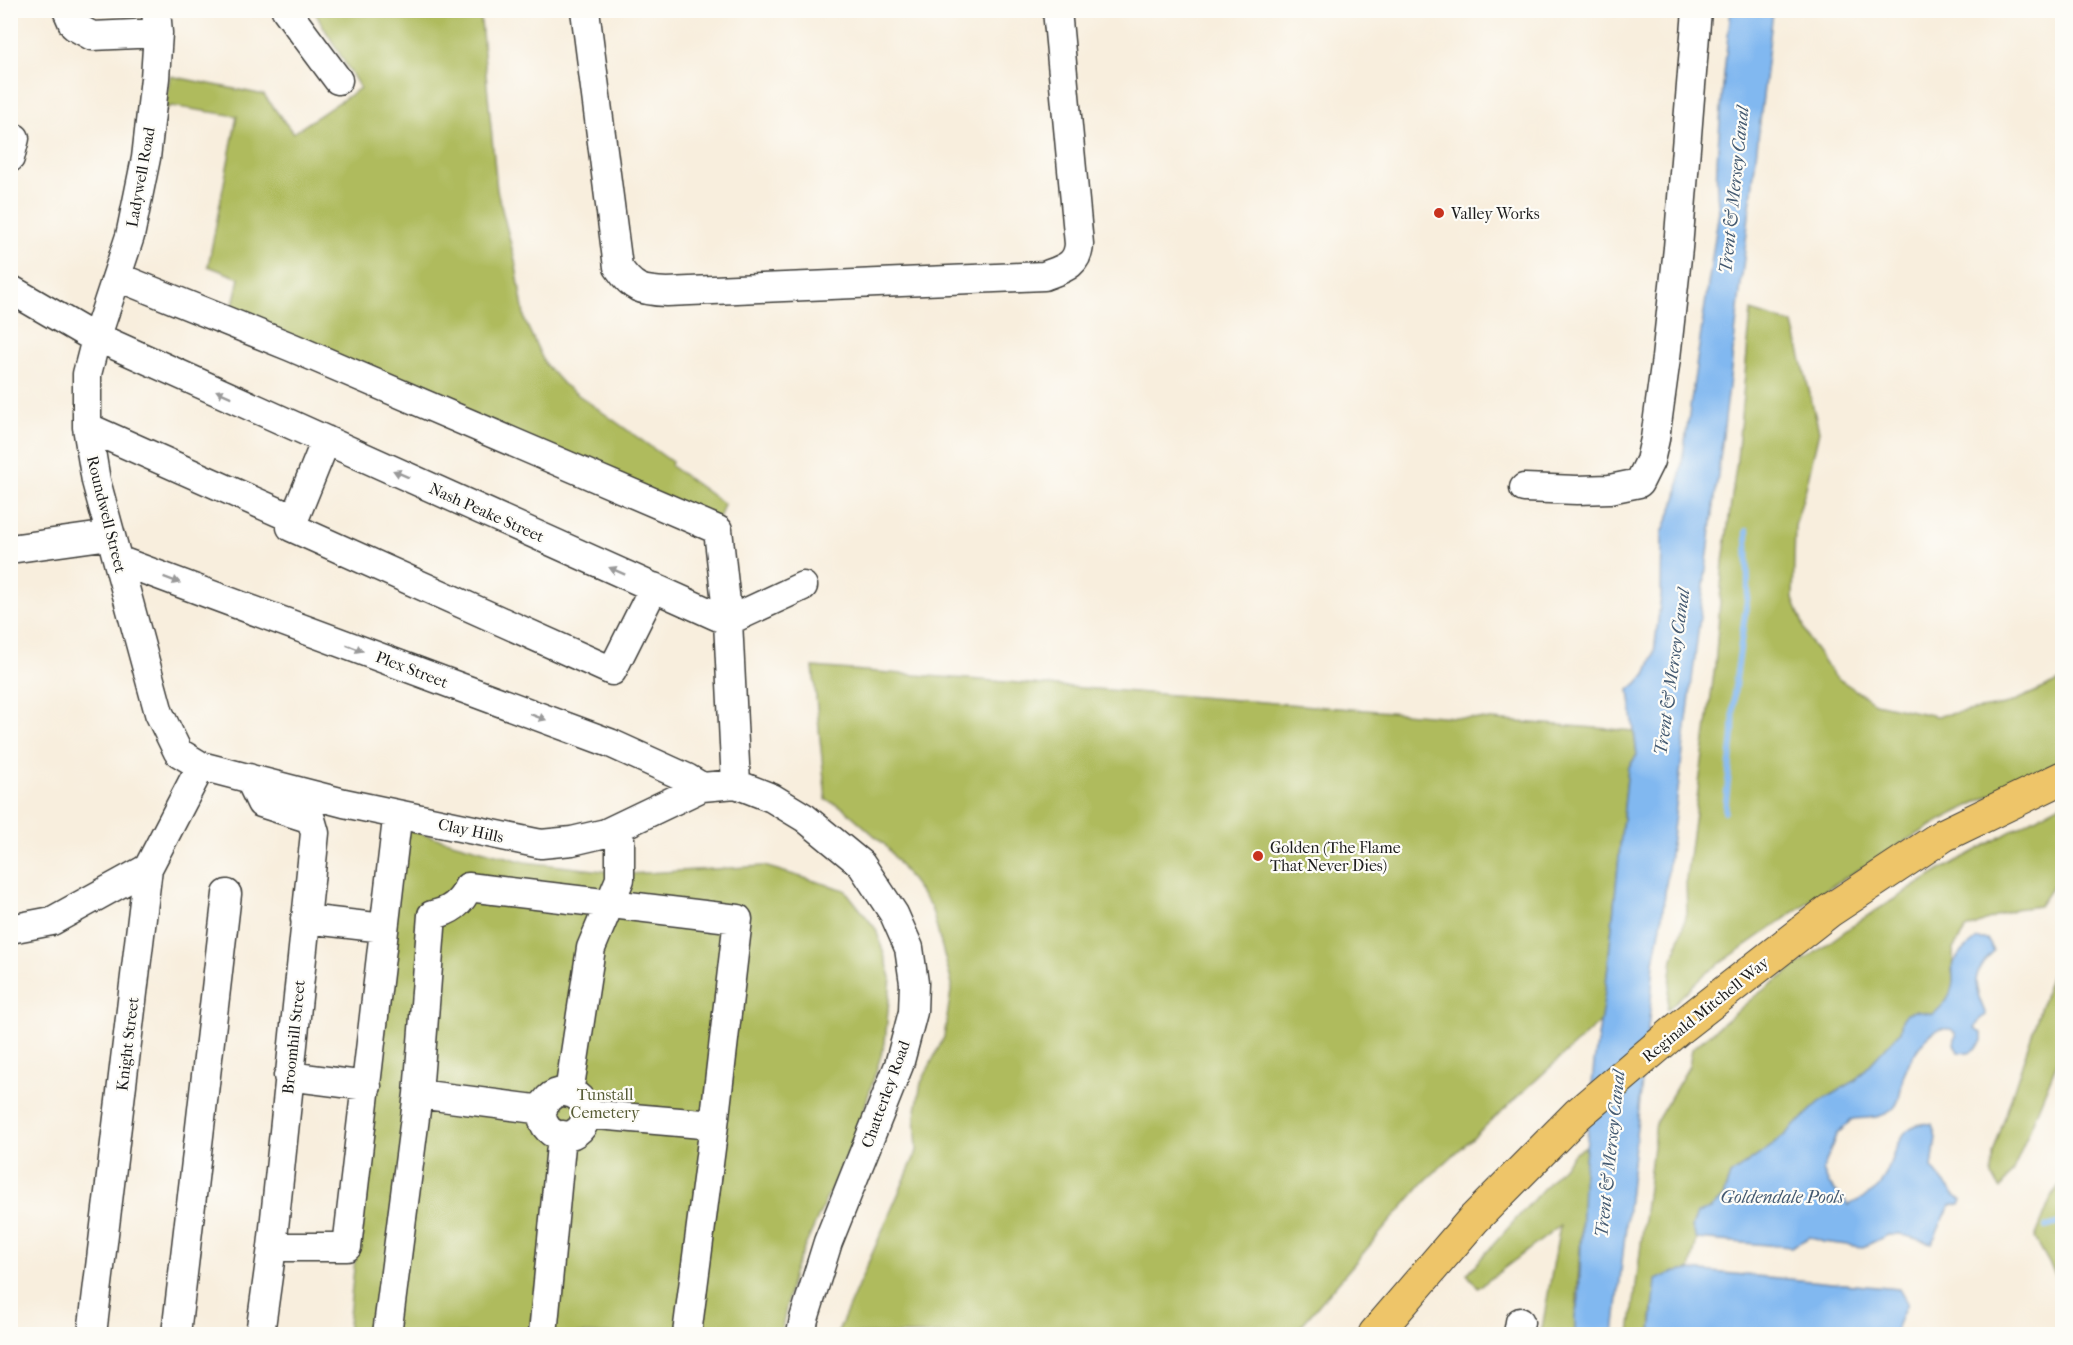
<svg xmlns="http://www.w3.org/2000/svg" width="2073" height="1345" font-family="'IM FELL French Canon',serif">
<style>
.green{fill:#afbb5d;stroke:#666c3c;stroke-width:1.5}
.water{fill:#81b8f0;stroke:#4e6a86;stroke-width:1.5}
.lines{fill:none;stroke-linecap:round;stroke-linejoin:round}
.stream{stroke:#81b8f0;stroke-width:6}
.minor-casing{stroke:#3d3c39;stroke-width:31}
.major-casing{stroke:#3d3c39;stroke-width:35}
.minor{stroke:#fff;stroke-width:28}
.major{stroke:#eec569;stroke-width:33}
.oneway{fill:#999}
.poi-dot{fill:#c8321e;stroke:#fdfcf7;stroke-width:2}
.labels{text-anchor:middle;stroke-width:4.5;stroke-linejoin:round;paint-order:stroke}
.street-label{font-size:16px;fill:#1c1c1c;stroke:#fdfcf7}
.poi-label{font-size:16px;fill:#1c1c1c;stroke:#fdfcf7;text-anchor:start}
.park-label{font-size:16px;fill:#575c36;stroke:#fdfcf7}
.water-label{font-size:18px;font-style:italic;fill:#445a71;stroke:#fdfcf7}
</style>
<rect width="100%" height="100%" fill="#fdfcf7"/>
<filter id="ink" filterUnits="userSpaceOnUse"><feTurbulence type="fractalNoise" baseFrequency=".0167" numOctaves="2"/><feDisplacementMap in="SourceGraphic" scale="12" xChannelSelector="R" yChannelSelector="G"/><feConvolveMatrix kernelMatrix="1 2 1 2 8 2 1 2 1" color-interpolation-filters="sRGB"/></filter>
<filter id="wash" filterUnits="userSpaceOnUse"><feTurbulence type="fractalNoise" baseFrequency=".008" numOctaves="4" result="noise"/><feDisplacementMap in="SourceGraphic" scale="24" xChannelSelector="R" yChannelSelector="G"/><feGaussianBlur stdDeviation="1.35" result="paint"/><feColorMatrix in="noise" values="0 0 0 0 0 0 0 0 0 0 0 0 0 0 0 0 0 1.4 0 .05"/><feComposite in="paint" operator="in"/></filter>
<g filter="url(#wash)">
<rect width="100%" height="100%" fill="#f8eedd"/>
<!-- green -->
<path class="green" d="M314,11H480L497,190L515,260L525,321L545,364L563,384L672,462L671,466L724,504L719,519L230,318L239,278L208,266L237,116L171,106L165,110L170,76L264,95L293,133L360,88Z
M1751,311L1793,324L1819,431L1806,488L1795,526L1793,599L1809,640L1833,675L1875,703L1936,716L2005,705L2062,680V761L2027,777L1941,820L1827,889L1705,974L1667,1010L1673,959L1687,913L1686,879L1715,666L1723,562L1737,459Z
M813,667L1634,731L1637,755L1628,768L1606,985L1601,1021L1424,1182L1294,1334H837L917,1151L915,1116L921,1083L944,1037L952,984L931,907L886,846L842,807L826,800Z
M2062,803V872L2039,906L2015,909L1966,929L1953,949C1954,957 1953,960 1952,967C1951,974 1953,970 1953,977C1955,992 1944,1006 1933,1014L1915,1011L1902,1020L1900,1032L1855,1081L1822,1100L1776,1143L1730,1175L1723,1197L1711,1209L1697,1214L1692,1228L1697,1239L1690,1270L1671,1273L1653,1307L1651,1334H1630L1656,1122L1689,1066L1692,1049L1755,996L1859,921L1941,870Z
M401,828L525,862L629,874L764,866L845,890L876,929L891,977L885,1043L857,1131L793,1273L781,1334H347Z
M2062,941V1050L2013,1171L2001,1189L1992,1177L1993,1154Z
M1586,1146L1575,1334H1541L1560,1226L1478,1288L1467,1274L1575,1153Z
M2062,1182V1284L2059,1281L2035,1238L2052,1196Z"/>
<!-- water -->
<path class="water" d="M1731,11H1773L1727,403L1661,925L1654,962L1651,1001L1614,1334H1575V1316L1579,1299L1583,1182L1594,1063L1606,985L1628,768L1637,755L1629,690L1646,675L1654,653L1661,596L1662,533L1677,496L1719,210C1714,180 1718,151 1720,122C1723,84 1726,48 1731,11Z
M1977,939H1987L1994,951C1969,975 1974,986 1986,1015L1980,1019L1975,1029L1982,1033V1041C1975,1050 1970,1054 1958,1052L1954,1044L1956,1034L1951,1029C1947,1029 1941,1028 1937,1030C1924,1036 1909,1061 1904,1074C1901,1084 1901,1102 1893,1109C1882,1119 1866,1118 1853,1119L1836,1135L1823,1170L1829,1184L1849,1205C1857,1200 1875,1194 1880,1185C1895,1163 1895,1118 1932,1124L1936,1137L1932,1168L1955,1196L1962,1200L1960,1205H1950L1932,1243L1902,1235H1888L1863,1247L1823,1242L1810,1237L1791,1247L1697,1239L1692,1228L1697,1213L1711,1209L1723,1197L1730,1175L1776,1143L1822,1100L1855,1081L1900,1032L1902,1020L1907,1013L1915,1011L1933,1014C1944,1006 1954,992 1953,977C1953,970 1951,965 1956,959C1961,951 1970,945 1977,939Z
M1690,1270L1899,1289L1907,1303L1894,1334H1651L1656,1280L1671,1273Z"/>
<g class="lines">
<!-- stream -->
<path class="stream" d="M1725,811L1733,734L1734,694L1748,592L1747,531
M2046,1227L2062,1222"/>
</g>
</g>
<g filter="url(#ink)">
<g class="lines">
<!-- minor casing -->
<g class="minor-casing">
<path id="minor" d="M67,10L74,26L92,36L158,33
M156,10L158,33L155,78L146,158L130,236L96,339L87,374V427L96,481L159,713L178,752L201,766L344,803L541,844L572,841L606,833L702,787L736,784L772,798L805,818L861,864L894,914L909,948L914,983L913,1012L899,1065L828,1242L804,1319L801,1334
M286,10L338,80
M585,10L618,267C633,289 641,291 667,292L1044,276C1062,269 1078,266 1079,244L1057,10
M10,158L15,138
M118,277L291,347L718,530L728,621L736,784
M10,289L96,339L110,343L728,621
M87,427L294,519
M326,440L291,527L612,671L654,587
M1524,488L1577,490L1610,489L1639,483L1650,461L1655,439L1666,358L1678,248L1697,10
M10,549L110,535
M118,560L610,743L687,778L702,787
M728,621L803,586
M249,778L261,803L311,819L315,833L272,1247L260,1334
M305,919L384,928
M10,929L52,921L148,868
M288,1076L367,1086
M542 1114a22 22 0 1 1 44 0a22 22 0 1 1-44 0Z
M569,1093L591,948L620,879V827
M418,1094L543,1110
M586,1114L714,1125
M272,1247H347L396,828
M92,1334L148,868L201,766
M176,1334L227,894
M387,1334L418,1094L432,915C449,912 462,903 468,887L738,919L714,1125L687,1334
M543,1334L562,1135
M1518,1334L1520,1322"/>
</g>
<!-- major casing -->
<g class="major-casing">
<path id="major" d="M1375,1334L1473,1220L1578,1114L1679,1028L1829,911L1944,835L2062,778"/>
</g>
<!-- minor -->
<use href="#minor" class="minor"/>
<!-- major -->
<use href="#major" class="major"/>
</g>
<!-- one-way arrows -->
<defs><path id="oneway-solid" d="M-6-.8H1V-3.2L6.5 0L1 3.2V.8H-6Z" transform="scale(1.5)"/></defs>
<g class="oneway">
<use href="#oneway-solid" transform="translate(224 394) rotate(-156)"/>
<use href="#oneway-solid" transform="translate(401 474) rotate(-156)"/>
<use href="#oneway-solid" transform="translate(617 571) rotate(-156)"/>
<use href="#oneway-solid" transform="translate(172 580) rotate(20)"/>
<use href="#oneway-solid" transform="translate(355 648) rotate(21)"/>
<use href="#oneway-solid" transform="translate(538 717) rotate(20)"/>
</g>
</g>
<!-- markers -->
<g class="poi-dot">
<circle cx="1439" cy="213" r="6"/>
<circle cx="1258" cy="856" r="6"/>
</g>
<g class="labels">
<!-- street labels -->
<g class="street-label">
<text transform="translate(140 177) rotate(-80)" y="6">Ladywell Road</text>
<text transform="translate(487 512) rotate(24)" y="6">Nash Peake Street</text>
<text transform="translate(107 514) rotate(76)" y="6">Roundwell Street</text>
<text transform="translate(412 669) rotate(21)" y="6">Plex Street</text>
<text transform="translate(471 830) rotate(12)" y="6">Clay Hills</text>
<text transform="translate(1705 1009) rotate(-39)" y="6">Reginald Mitchell Way</text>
<text transform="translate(293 1037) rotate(-84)" y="6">Broomhill Street</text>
<text transform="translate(127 1044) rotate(-83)" y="6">Knight Street</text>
<text transform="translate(885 1094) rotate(-70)" y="6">Chatterley Road</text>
</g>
<!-- poi labels -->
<g class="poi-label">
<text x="1451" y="219">Valley Works</text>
<text x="1270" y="853">Golden (The Flame<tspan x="1270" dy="18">That Never Dies)</tspan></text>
</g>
<!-- park labels -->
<g class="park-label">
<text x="605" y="1100">Tunstall<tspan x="605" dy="18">Cemetery</tspan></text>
</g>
<!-- water labels -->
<g class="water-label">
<text transform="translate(1734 190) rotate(-84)" y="6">Trent &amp; Mersey Canal</text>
<text transform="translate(1672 672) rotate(-82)" y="6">Trent &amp; Mersey Canal</text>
<text transform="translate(1610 1154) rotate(-84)" y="6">Trent &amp; Mersey Canal</text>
<text x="1782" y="1203">Goldendale Pools</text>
</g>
</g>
<!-- margin -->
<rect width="2073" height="1345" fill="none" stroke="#fdfcf7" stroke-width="36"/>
</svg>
